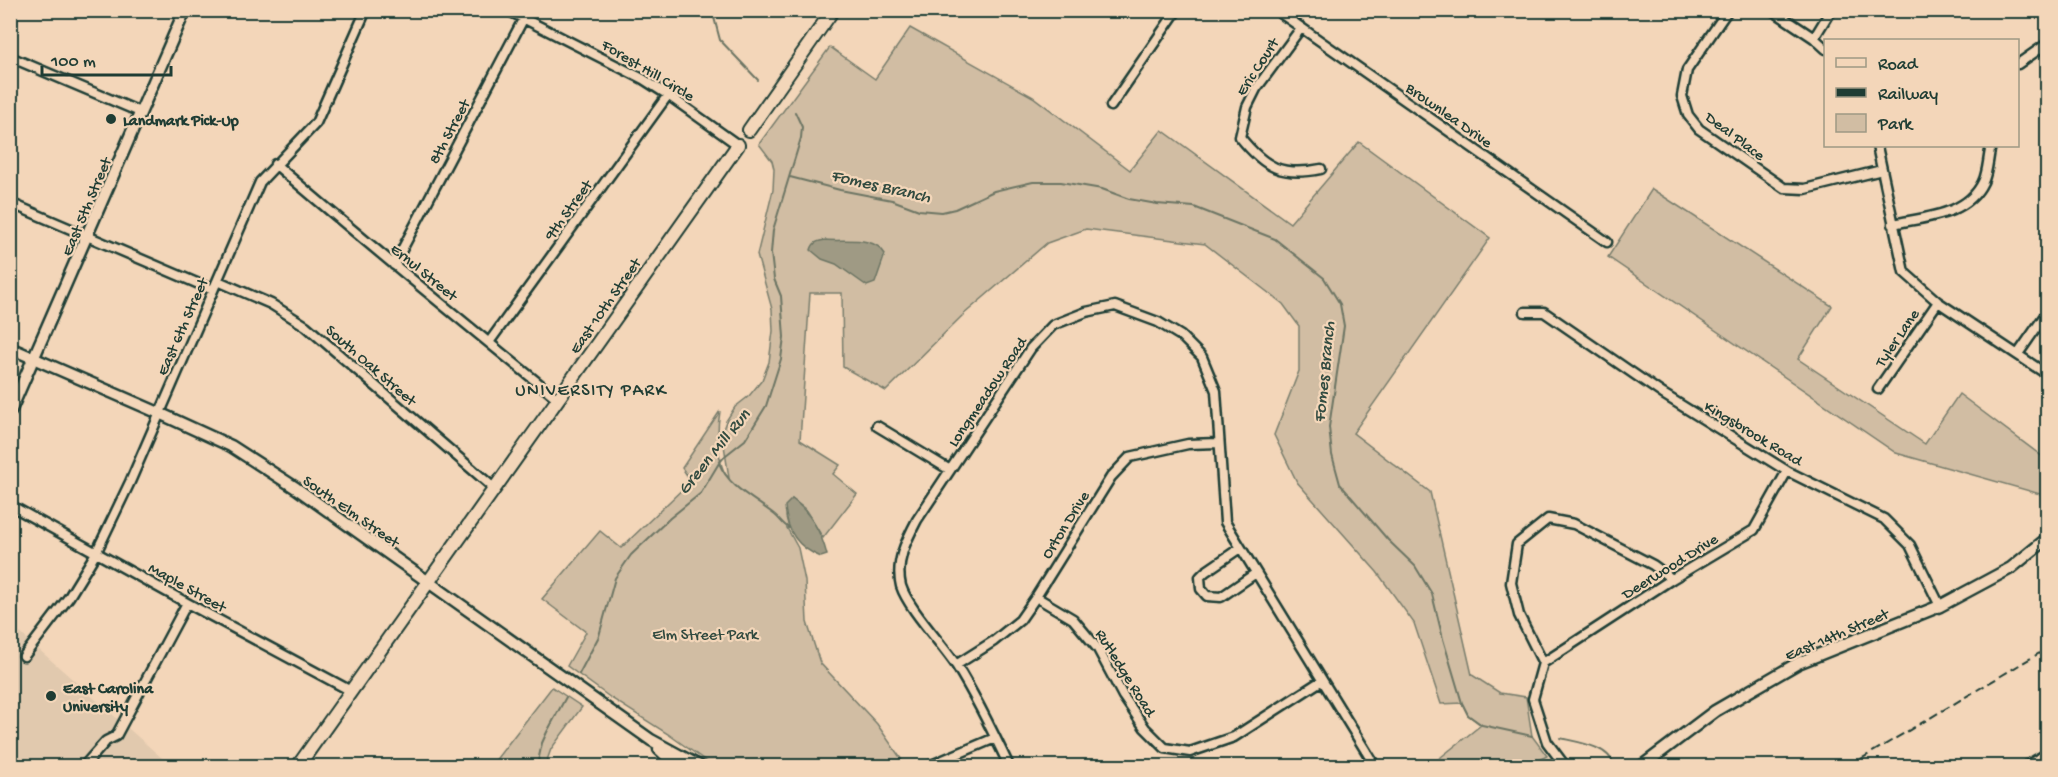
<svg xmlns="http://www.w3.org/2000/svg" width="2058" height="777" font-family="'Gochi Hand',sans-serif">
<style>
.built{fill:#e1c9ae}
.green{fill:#d1bda3;stroke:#787d6c;stroke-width:1.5}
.water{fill:#9f9a84;stroke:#6c7564;stroke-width:1.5}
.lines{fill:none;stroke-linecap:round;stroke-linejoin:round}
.stream{stroke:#6c7564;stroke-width:2}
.street-casing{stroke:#1f3d34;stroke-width:13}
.secondary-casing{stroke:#1f3d34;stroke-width:15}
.primary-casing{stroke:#1f3d34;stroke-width:16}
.street{stroke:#f3d6b9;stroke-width:8}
.secondary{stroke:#f3d6b9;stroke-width:10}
.primary{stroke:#f3d6b9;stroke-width:12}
.rail{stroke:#1f3d34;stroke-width:2;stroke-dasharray:9 4.5;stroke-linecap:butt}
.poi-dot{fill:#1f3d34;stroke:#f3d6b9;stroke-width:2}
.labels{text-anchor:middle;stroke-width:4.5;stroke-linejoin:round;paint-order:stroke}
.street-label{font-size:16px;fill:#1f3d34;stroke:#f3d6b9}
.poi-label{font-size:16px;font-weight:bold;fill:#1f3d34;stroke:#f3d6b9;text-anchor:start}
.park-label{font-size:16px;fill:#314a3f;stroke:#f3d6b9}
.water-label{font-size:18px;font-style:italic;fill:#324b40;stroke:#f3d6b9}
.neighbourhood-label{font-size:18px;letter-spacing:1.5px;fill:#1f3d34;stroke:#f3d6b9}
</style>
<rect width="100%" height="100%" fill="#f3d6b9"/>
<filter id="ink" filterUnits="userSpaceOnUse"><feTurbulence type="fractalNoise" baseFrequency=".0167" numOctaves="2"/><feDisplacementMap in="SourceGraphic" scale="12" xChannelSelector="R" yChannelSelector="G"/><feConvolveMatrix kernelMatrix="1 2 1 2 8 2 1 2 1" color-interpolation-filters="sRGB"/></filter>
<g filter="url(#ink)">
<!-- built -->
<path class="built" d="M11,625L171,766H11Z"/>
<!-- green -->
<path class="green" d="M910,28L1033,97L1130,170L1162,130L1290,223L1359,142L1490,238L1353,433L1430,492L1472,675L1500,693L1526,697L1532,736L1547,756L1526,766H1433L1431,765L1481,725L1468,715L1462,703L1441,704L1414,623L1377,572L1297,482L1274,435L1299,371V326L1283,304L1205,244L1086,229L1047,243L963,315L886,391L843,367L842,293H810L800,440L840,465L833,474L857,494L823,538L805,509L792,499L786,517L789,528H787L798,548L805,581L807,622L820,663L877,724L906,766H713L668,734L611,698L567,666L586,632L542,599L600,531L621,548L691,481L682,468L720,411C717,428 716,467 729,478L722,432L726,421L735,407L749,396L762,380L769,362L773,331L772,309L757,255L773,190L774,169L772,161L759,144L830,47L875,79Z
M1652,189L1832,306L1798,359L1925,444L1959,394L2047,460V496L1896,453L1608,257Z
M552,687L582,707L551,749L545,766H491Z"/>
<!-- water -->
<path class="water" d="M826,240C844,242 874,235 885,254L875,283L867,286L836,264L822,259L811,250C813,242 818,241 826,240Z
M792,499C811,513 821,531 827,555L821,557C797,547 787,532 785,506Z"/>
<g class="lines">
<!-- stream -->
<path class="stream" d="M712,10L720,40L758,80
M790,177L840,190L892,200L919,210L942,212L955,209L994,191L1033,182H1061L1102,189L1129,199L1157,204L1194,207L1275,239L1324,278L1340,304L1344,326L1329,427L1332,455L1340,484L1388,540L1415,566L1432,594L1443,639L1462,703L1468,715L1482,725L1532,736
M719,463C729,488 755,499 775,515C780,519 783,525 789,528
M579,674L599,636L615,578L631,555L670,518L701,493L719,463L726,455L745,440L766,406L781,359L784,337L781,296L774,279L771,253L773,230L801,138L802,127L795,112
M1560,738C1577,742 1610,746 1614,766
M537,766L542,743L547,732L566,697"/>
<!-- street casing -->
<g class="street-casing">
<path id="street" d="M507,10L643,79L668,95L738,145
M1276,10L1607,242
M1728,10L1687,70L1682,96L1688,115L1699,129L1784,188L1805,189L1882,170
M1772,10L1814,38L1826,49
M1301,28L1256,89L1247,107L1240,137C1265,168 1282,177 1321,169
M1814,38L1831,10
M10,57L140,112
M2018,64L2048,43
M1111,106L1177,10
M1877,146L1904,272L1938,302L2048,375
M275,164C368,244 463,322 558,399
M10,203L213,290
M1893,224C1924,217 1967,216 1983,182C1988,172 1988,157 1991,146
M394,265L528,10
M218,281L271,304L306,326L495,489
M1525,312H1544L1663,394L1787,471L1884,519L1910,545L1940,606
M490,341L668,95
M2018,354L2048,311
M1878,389L1938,302
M877,426L950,470
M10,505L187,603L351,691
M1240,548L1205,572L1200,577L1201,589L1207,596L1221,597L1256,573
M1036,597L1073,619L1098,649L1123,696L1145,728L1165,748L1190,752L1234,737L1321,681
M24,656L69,597L96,553L130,482L260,182L316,123L366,10
M1543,663L1672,579L1754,530L1787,471
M956,665L994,641L1020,620L1036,597L1111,477L1130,457L1188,444L1218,443
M84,766L106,741L116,736L187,603
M929,766L995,738
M1009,766C993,732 976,697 956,665C942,644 908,608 901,586C895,562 906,541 917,520L1031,348L1053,325L1086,312L1115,306L1158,322L1181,336L1202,357L1216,391L1225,522L1372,761V766
M1565,766L1547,742L1533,699L1543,663L1519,615L1511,583L1517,544L1548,519L1574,524L1653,565L1672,579
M2026,766L2048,753"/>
</g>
<!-- secondary casing -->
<g class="secondary-casing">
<path id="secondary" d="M10,348L159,413L231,446L296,488L651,740L699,766
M10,412L185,10
M659,749L677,766
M1642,766L1715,711L1798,663L1940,606L2011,568L2048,538"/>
</g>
<!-- primary casing -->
<g class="primary-casing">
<path id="primary" d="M749,130L833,10
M298,766L738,145"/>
</g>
<!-- street -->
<use href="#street" class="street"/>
<!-- secondary -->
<use href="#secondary" class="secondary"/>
<!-- primary -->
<use href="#primary" class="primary"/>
<!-- rail -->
<path class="rail" d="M1849,766L2048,648"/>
</g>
</g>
<!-- markers -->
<g class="poi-dot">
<circle cx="111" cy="119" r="6"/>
<circle cx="51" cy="696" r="6"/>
</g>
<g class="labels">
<!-- street labels -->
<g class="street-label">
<text transform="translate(1256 66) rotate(-57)" y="6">Eric Court</text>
<text transform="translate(649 69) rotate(31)" y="6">Forest Hill Circle</text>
<text transform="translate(1450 114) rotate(35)" y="6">Brownlea Drive</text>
<text transform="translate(448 131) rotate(-62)" y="6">8th Street</text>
<text transform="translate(1736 135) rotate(37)" y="6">Deal Place</text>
<text transform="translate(85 206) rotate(-67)" y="6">East 5th Street</text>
<text transform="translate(567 209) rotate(-54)" y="6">9th Street</text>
<text transform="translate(425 271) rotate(39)" y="6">Ernul Street</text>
<text transform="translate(604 305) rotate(-55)" y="6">East 10th Street</text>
<text transform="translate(181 326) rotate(-66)" y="6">East 6th Street</text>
<text transform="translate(1896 337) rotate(-56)" y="6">Tyler Lane</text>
<text transform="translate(372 364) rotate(41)" y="6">South Oak Street</text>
<text transform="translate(986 391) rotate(-56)" y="6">Longmeadow Road</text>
<text transform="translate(1754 432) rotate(31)" y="6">Kingsbrook Road</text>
<text transform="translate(352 510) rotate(35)" y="6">South Elm Street</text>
<text transform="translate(1064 524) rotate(-58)" y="6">Orton Drive</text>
<text transform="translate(1669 565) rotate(-32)" y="6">Deerwood Drive</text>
<text transform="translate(188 586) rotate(29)" y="6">Maple Street</text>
<text transform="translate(1836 633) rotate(-23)" y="6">East 14th Street</text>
<text transform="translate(1127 672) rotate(58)" y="6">Rutledge Road</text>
</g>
<!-- poi labels -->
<g class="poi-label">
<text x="123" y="125">Landmark Pick-Up</text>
<text x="63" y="693">East Carolina<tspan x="63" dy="18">University</tspan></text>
</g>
<!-- park labels -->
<g class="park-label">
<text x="705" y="639">Elm Street Park</text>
</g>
<!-- water labels -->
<g class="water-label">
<text transform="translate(881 185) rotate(13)" y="6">Fomes Branch</text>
<text transform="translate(1323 372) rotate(-84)" y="6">Fomes Branch</text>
<text transform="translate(713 451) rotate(-51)" y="6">Green Mill Run</text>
</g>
<!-- neighbourhood labels -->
<g class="neighbourhood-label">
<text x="591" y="395">UNIVERSITY PARK</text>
</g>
</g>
<!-- margin -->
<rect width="2058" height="777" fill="none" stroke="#f3d6b9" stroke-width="36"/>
<rect x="18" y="18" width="2022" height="741" fill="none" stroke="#1f3d34" stroke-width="2" filter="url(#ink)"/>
<!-- legend -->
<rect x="1824" y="39" width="195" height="108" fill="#f3d6b9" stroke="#9e9984" stroke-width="1.5"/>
<rect x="1836" y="58" width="30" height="9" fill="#f3d6b9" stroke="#9e9984" stroke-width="1.5"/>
<text x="1878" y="69" font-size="18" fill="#1f3d34">Road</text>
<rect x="1836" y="88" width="30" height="9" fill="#1f3d34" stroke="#9e9984" stroke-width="1.5"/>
<text x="1878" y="99" font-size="18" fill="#1f3d34">Railway</text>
<rect x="1836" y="114" width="30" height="18" fill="#d1bda3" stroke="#9e9984" stroke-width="1.5"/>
<text x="1878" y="129" font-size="18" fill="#1f3d34">Park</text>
<!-- scale -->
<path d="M42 66v9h129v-9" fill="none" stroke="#1f3d34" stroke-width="3"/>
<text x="51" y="66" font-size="18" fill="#1f3d34" stroke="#f3d6b9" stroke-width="4.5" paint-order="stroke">100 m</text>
</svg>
